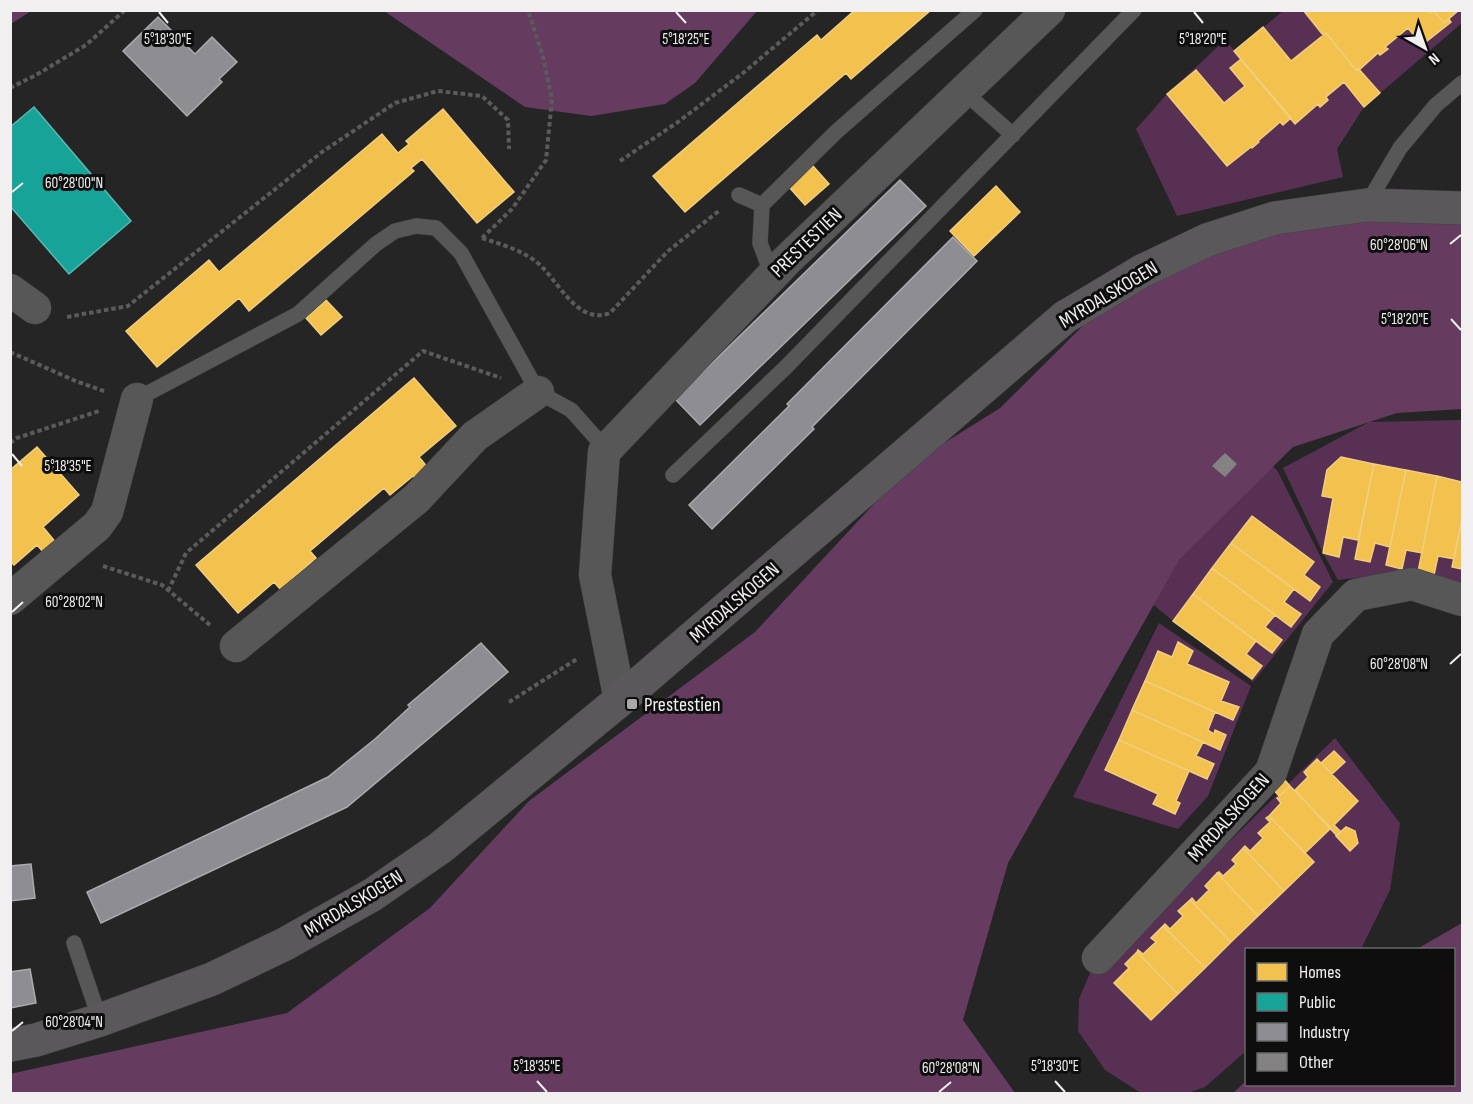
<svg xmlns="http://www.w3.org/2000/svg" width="1473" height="1104" font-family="'Sofia Sans Condensed',sans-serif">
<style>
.green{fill:#583053}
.forest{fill:#653c60}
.homes{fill:#f2c14e;stroke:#f2cf7f;stroke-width:1.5}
.public{fill:#17a398;stroke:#58bab2;stroke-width:1.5}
.industry{fill:#8d8d92;stroke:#abaaae;stroke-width:1.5}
.building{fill:#848283}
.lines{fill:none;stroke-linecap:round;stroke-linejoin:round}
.lane-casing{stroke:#434343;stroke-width:16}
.street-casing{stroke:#434343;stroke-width:33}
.secondary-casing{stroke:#434343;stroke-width:34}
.path{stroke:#5b5b5b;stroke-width:4;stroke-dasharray:4.5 3;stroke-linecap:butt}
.lane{stroke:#585758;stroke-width:15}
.street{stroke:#585758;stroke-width:32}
.secondary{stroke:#5b585b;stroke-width:33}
.ticks{fill:none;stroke:#f1eff0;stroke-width:2}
.poi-dot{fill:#aaa8a9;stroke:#0f0e0e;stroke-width:2}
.labels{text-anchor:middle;stroke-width:6;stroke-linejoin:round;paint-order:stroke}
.street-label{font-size:20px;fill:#f1eff0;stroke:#0f0e0e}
.poi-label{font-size:20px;fill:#f1eff0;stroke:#0f0e0e;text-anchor:start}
.ticks-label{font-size:15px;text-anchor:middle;fill:#f1eff0;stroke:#0f0e0e;stroke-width:6;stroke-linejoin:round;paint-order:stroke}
</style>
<rect width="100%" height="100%" fill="#252525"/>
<!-- green -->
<path class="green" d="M1283,11H1462V23L1364,107L1337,149L1343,177L1177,216L1136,129L1167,94L1225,40L1235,51Z
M1462,420V588L1407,572L1338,580L1323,553L1283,468L1369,422Z
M1235,435L1277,470L1333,582L1253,682L1173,621L1119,576Z
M1159,623L1251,686L1208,796L1178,829L1073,797Z
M1335,738L1400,823L1390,890L1361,949L1246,950V1051L1205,1087L1188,1093H1141L1105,1070L1078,1031L1079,999L1090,973L1137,932Z"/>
<!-- forest -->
<path class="forest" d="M11,10H31V11L11,24Z
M384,11L757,10V11L695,83L665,104L591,116L525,107Z
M1462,201V409L1397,413L1293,447L1179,560L1008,863L963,1020L1015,1093L11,1094L10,1074L287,1013L430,908L529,801L755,632L911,464L1000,408L1122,287L1241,224Z
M1462,923V1093H1233L1246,1081V1084H1454V950L1417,949Z"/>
<!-- homes -->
<path class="homes" d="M855,10H931L851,79L846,73L685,212L653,176L817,35L821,40Z
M1303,10H1428L1430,13L1433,10L1444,23L1449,19L1451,22L1422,45L1408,28L1385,47L1388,49L1380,55L1378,53L1359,70H1356L1326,33L1323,35Z
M1433,10H1459L1444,23Z
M1263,27L1291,61L1326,33L1356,70L1358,68L1380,93L1364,107L1344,82L1326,97L1328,100L1320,107L1318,104L1295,124L1234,51Z
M1241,59L1291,118L1283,125L1280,122L1258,141L1259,142L1252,148L1251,147L1227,166L1167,94L1196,70L1224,103L1245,86L1230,68Z
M443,109L514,192L477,223L422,159L411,168L414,171L249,311L239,298L157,367L126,331L209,260L219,272L382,134L398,153L409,144L406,141Z
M813,166L829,184L805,205L789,187Z
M996,186L1020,212L974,256L950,231Z
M326,300L342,317L321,335L306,318Z
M414,378L456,426L419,457L433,474L421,484L413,476L390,495L384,488L310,551L316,558L292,579L301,588L289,599L274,582L238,613L196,565Z
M37,447L79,495L43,527L57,544L45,554L37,545L14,565L10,561V470Z
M1341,457L1374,464L1358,540L1343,537L1339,557L1323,553L1333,498L1322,496L1327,470Z
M1374,464L1406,470L1390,547L1375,543L1370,562L1355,559Z
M1406,470L1437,476L1422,553L1406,550L1402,569L1386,565Z
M1437,476L1462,482V519L1454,559L1438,556L1434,575L1418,572Z
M1252,516L1314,562L1304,575L1320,587L1310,601L1231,543Z
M1462,519V569L1452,567Z
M1231,543L1294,589L1284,602L1301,614L1291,627L1212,568Z
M1212,568L1275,615L1265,627L1282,640L1272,653L1193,594Z
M1193,594L1256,641L1246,654L1262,666L1252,679L1173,621Z
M1178,642L1193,651L1187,664L1229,682L1221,701L1239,707L1233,720L1145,681L1158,651L1172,657Z
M1145,681L1215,712L1208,730L1214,734L1215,730L1226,735L1220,750L1132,710Z
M1132,710L1203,742L1196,756L1214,764L1207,779L1119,740Z
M1119,740L1189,771L1176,801L1180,803L1175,814L1153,804L1158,794L1105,770Z
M1334,751L1345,762L1332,774L1321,763Z
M1317,759L1358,801L1334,825L1341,832L1337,836L1295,790L1308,777L1304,772Z
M1282,777L1290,786L1279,796L1271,787Z
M1290,786L1331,828L1305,853L1269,816L1281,803L1277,798Z
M1269,816L1314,862L1284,891L1243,848L1245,846L1250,851L1263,838L1258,833L1270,822L1266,818Z
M1346,827L1355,831L1358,843L1350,851L1336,836Z
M1243,848L1284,891L1258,916L1217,873L1219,872L1223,876L1236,864L1232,860Z
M1217,873L1258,916L1231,942L1190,900L1192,898L1196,903L1209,890L1205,886Z
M1190,900L1231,942L1205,968L1163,926L1165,924L1170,929L1183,916L1178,911Z
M1163,926L1205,968L1178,994L1137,952L1138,950L1143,954L1156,942L1151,938Z
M1137,952L1178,994L1151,1020L1114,983L1129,968L1125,964Z"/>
<!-- public -->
<path class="public" d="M34,107L131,221L69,274L10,206V127Z"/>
<!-- industry -->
<path class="industry" d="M158,17L195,54L212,37L237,62L219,79L222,82L187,116L123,51Z
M900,180L926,206L700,425L675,399Z
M953,237L977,261L812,427L814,429L712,529L689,505L789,406L787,404Z
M481,643L508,672L347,807L101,923L87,892L328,777L375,739L410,707L408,705Z
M31,864L35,898L10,901V866Z
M30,969L36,1003L10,1008V972Z"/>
<!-- building -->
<path class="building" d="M1225,453L1237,464L1225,477L1212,466Z"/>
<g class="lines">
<!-- lane casing -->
<g class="lane-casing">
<path id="lane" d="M963,91L1013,135
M739,195L762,205L836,132L975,10
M1367,204L1400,148L1436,105L1462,83
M762,205L760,243L772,275
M137,399L298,314L376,244L395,231L416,226L436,228L461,253L538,392L571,410L596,438L604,452
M673,475L786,367L1134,10
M74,943L100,1020"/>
</g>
<!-- street casing -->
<g class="street-casing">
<path id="street" d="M10,290L35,308
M10,599L97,526L107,512L137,399
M236,646L416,499L475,436L538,392
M620,700L595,575L604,452L787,260L1049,10
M1098,958L1271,772L1318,634L1356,595L1412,584L1462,600"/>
</g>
<!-- secondary casing -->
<g class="secondary-casing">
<path id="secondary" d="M10,1045L36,1040L100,1020L212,979L285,944L372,895L440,848L620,700L1065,317L1142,271L1207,240L1275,218L1367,205L1462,208"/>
</g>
<!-- path -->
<path class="path" d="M10,88L36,75L86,45L125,10
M620,161L678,122L743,73L818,10
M482,238C500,244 518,249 534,260C558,277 575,326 610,313L668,251L720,210
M482,238L512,209L546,160L552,99L543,57L528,10
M67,317L128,306L322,152L395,103L438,91L482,96L508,120L509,149
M10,352L78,382L104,391
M10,443L17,438L99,411
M103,566L162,585L210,625
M168,591L186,553L423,351L501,378
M509,702L577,659"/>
<!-- lane -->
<use href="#lane" class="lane"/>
<!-- street -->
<use href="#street" class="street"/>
<!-- secondary -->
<use href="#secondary" class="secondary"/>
</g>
<!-- ticks -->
<path class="ticks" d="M159,12L168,23M676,12L686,23M1194,12L1203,23M12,192L23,183M1450,244L1461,235M1451,319L1461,330M12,454L22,466M12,612L23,602M1450,664L1461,654M12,1031L23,1022M537,1081L547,1092M1055,1081L1065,1092M939,1092L951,1082"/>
<!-- markers -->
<rect class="poi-dot" x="626" y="698" width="12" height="12" rx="3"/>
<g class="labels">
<!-- street labels -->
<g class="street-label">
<text transform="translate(806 242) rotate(-44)" y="7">PRESTESTIEN</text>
<text transform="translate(1108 294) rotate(-31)" y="7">MYRDALSKOGEN</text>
<text transform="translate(734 602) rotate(-41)" y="7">MYRDALSKOGEN</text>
<text transform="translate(1228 817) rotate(-48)" y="7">MYRDALSKOGEN</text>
<text transform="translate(353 903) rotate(-31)" y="7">MYRDALSKOGEN</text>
</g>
<!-- poi labels -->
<g class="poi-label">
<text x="644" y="711">Prestestien</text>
</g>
</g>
<g class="ticks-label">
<text x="168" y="44">5°18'30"E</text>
<text x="686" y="44">5°18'25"E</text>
<text x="1203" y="44">5°18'20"E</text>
<text x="74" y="188">60°28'00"N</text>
<text x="1399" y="250">60°28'06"N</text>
<text x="1405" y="324">5°18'20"E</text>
<text x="68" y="471">5°18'35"E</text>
<text x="74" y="607">60°28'02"N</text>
<text x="1399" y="669">60°28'08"N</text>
<text x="74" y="1027">60°28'04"N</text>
<text x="537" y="1071">5°18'35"E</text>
<text x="1055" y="1071">5°18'30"E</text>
<text x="951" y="1073">60°28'08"N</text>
</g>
<!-- border -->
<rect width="1473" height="1104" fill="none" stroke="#f1eff0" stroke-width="24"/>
<!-- legend -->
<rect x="1245" y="948" width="210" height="138" fill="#0f0e0e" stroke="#696868" stroke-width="1.5"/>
<rect x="1257" y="963" width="30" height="18" fill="#f2c14e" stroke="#696868" stroke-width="1.5"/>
<text x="1299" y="978" font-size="18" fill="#f1eff0">Homes</text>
<rect x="1257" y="993" width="30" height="18" fill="#17a398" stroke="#696868" stroke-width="1.5"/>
<text x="1299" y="1008" font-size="18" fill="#f1eff0">Public</text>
<rect x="1257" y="1023" width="30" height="18" fill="#8d8d92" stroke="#696868" stroke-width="1.5"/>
<text x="1299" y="1038" font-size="18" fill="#f1eff0">Industry</text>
<rect x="1257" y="1053" width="30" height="18" fill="#848283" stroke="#696868" stroke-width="1.5"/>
<text x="1299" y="1068" font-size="18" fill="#f1eff0">Other</text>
<!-- north arrow -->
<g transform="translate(1425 48) rotate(140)" stroke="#0f0e0e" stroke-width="4.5" paint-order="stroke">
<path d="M0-4.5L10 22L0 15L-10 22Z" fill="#f1eff0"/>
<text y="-9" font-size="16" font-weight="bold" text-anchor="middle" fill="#f1eff0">N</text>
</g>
</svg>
